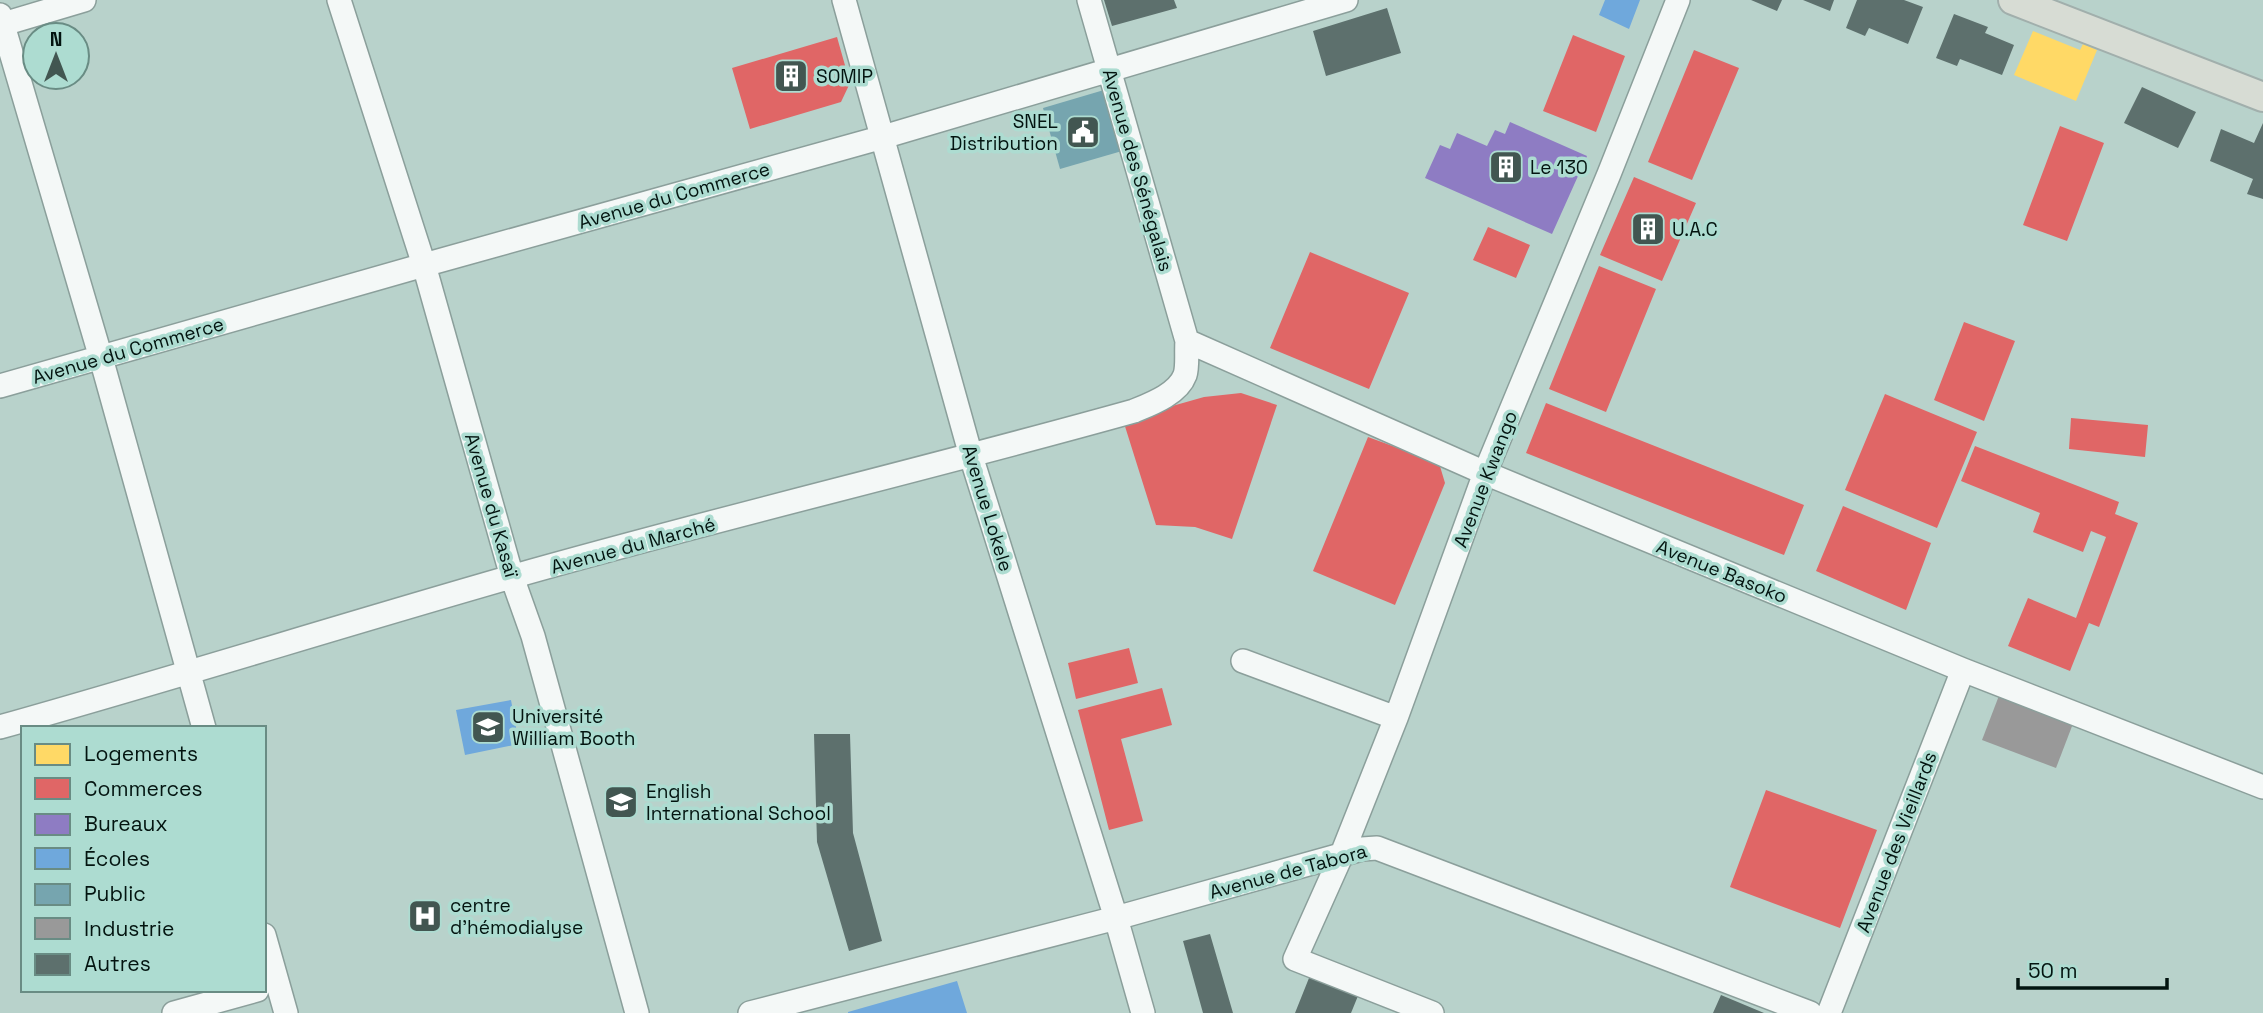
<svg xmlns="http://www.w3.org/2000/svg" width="2263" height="1013" font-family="'Space Grotesk',sans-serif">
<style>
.homes{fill:#ffd966}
.shops{fill:#e06666}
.offices{fill:#8e7cc3}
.schools{fill:#6fa8dc}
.public{fill:#76a5af}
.industry{fill:#999}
.building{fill:#5d706d}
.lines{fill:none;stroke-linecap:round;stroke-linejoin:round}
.minor-casing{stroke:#8b9f9b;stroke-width:26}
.major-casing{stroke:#a1afac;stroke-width:32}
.minor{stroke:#f4f8f7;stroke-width:23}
.major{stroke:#d7dcd4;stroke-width:28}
.labels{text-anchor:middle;stroke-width:7;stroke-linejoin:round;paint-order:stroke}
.poi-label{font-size:19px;fill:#031410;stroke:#addcd1;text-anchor:start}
.street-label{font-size:19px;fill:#031410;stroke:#addcd1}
</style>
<rect width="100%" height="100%" fill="#b8d2cb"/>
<!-- homes -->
<path class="homes" d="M2033,31L2080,50L2083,44L2097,50L2076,101L2014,75Z"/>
<!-- shops -->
<path class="shops" d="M1573,35L1625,56L1596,132L1543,111Z
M837,37L850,83L841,102L750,129L732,68Z
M1694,50L1739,68L1692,180L1648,162Z
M2060,126L2104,143L2067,241L2023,225Z
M1634,177L1696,203L1662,281L1600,255Z
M1488,227L1530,245L1516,278L1473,260Z
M1310,252L1409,293L1369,389L1270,348Z
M1599,266L1656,289L1606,412L1549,389Z
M1964,322L2015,341L1984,421L1934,400Z
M1241,393L1277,405L1232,539L1195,527L1156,525L1123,420L1204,397Z
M1885,394L1977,432L1937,528L1845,490Z
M1546,403L1804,505L1784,555L1526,453Z
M2071,418L2148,425L2145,457L2069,449Z
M1368,437L1439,463L1445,483L1395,605L1313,571Z
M1975,446L2119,502L2115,514L2138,523L2099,627L2089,623L2070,671L2008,646L2028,598L2076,618L2106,537L2091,531L2083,552L2033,532L2040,513L1961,481Z
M1843,506L1931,543L1906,610L1816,571Z
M1129,648L1138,683L1076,699L1068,663Z
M1162,688L1172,725L1121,739L1143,821L1109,830L1078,710Z
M1766,790L1877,830L1840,928L1730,887Z"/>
<!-- offices -->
<path class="offices" d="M1510,122L1587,156L1552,234L1425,178L1440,145L1450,149L1457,133L1487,146L1495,130L1505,134Z"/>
<!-- schools -->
<path class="schools" d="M1605,0H1640L1629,29L1599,15Z
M511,700L519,744L465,755L456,710Z
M957,981L967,1013H848V1012Z"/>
<!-- public -->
<path class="public" d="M1104,90L1122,151L1060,169L1043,108Z"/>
<!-- industry -->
<path class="industry" d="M2000,693L2074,721L2056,768L1982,740Z"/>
<!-- building -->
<path class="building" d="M1104,0H1174L1177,8L1112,26Z
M1751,0H1782L1777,11Z
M1803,0H1834L1830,11Z
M1857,0H1904L1923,7L1908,44L1869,28L1865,36L1846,28Z
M1387,8L1401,53L1326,76L1313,31Z
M1954,14L1988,27L1985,33L2014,45L2002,75L1960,59L1957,66L1936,58Z
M2142,87L2196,112L2178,148L2124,123Z
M2263,123V199L2247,194L2253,179L2210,161L2221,129L2254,143Z
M814,734H850L853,833L882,941L849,951L817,842Z
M1210,934L1233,1013H1203L1183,941Z
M1311,973L1360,991L1351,1013H1295Z
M1721,995L1764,1013H1713Z"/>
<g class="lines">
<!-- minor casing -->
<g class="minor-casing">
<path id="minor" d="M339,0L424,265L512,577L533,636L637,1013
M844,0L971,456L1116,918L1143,1013
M0,15L101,358L204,728
M0,25L84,0
M1187,341L1485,473L1963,670L2263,787
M0,386L424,265L883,137L1346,0
M1243,661L1396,718
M0,727C171,679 340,626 511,577C718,518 927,469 1134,411C1151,404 1178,394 1185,375C1188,366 1186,351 1187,341L1089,0
M264,935L286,1013
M174,1013L257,990
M750,1013L1116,918L1362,849L1377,848L1810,1013
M1432,1013L1295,959L1342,854L1396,718L1485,473L1609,174L1678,0
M1829,1013L1963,670"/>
</g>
<!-- major casing -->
<g class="major-casing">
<path id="major" d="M2013,0L2263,97"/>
</g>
<!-- minor -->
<use href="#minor" class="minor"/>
<!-- major -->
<use href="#major" class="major"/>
</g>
<!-- icons -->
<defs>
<g id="building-square" transform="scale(1.75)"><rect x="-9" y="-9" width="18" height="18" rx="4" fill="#425651" stroke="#addcd1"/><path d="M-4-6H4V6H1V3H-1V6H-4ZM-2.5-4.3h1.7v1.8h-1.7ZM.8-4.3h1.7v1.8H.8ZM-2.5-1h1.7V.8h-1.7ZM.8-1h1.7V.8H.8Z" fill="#fff"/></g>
<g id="civic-square" transform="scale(1.75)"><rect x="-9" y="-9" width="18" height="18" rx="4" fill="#425651" stroke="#addcd1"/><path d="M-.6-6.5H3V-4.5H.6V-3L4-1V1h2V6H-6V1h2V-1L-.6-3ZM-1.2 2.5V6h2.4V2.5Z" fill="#fff"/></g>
<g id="university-square" transform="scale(1.75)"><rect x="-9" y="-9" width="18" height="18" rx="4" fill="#425651" stroke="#addcd1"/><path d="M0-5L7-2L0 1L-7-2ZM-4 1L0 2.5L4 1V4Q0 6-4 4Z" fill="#fff"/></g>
<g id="school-square" transform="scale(1.75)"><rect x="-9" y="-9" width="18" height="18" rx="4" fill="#425651" stroke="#addcd1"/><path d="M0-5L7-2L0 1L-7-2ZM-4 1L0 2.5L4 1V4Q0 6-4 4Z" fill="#fff"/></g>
<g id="hospital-square" transform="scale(1.75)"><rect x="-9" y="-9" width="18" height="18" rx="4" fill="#425651" stroke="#addcd1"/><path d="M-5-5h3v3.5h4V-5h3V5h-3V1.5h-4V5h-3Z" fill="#fff"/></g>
</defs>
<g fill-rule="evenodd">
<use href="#building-square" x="791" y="76"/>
<use href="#civic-square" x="1083" y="132"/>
<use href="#building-square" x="1506" y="167"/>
<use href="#building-square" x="1648" y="229"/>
<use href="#university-square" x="488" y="727"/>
<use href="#school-square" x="621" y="802"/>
<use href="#hospital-square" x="425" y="916"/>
</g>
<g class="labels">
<!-- poi labels -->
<g class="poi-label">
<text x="816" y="83">SOMIP</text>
<text x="1058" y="128" text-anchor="end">SNEL<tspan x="1058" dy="22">Distribution</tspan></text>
<text x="1530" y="174">Le 130</text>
<text x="1672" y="236">U.A.C</text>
<text x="512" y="723">Université<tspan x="512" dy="22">William Booth</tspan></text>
<text x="646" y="798">English<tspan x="646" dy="22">International School</tspan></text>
<text x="450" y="912">centre<tspan x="450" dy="22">d'hémodialyse</tspan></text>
</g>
<!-- street labels -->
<g class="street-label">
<text transform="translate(1138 170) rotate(74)" y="7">Avenue des Sénégalais</text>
<text transform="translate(674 195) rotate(-16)" y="7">Avenue du Commerce</text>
<text transform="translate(128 350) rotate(-16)" y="7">Avenue du Commerce</text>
<text transform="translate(1485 479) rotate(-69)" y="7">Avenue Kwango</text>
<text transform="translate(492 505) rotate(74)" y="7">Avenue du Kasaï</text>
<text transform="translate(988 508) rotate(73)" y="7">Avenue Lokele</text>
<text transform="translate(633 545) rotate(-15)" y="7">Avenue du Marché</text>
<text transform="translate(1722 571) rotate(22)" y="7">Avenue Basoko</text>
<text transform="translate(1896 842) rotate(-69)" y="7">Avenue des Vieillards</text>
<text transform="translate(1288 871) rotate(-15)" y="7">Avenue de Tabora</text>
</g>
</g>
<!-- legend -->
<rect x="21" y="726" width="245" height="266" fill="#addcd1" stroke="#698c84" stroke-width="2"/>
<rect x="35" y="744" width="35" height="21" fill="#ffd966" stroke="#698c84" stroke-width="2"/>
<text x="84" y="761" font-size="21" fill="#031410">Logements</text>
<rect x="35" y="778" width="35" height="21" fill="#e06666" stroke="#698c84" stroke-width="2"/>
<text x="84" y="796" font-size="21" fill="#031410">Commerces</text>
<rect x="35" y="814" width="35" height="21" fill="#8e7cc3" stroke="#698c84" stroke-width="2"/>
<text x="84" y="831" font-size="21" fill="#031410">Bureaux</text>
<rect x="35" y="848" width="35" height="21" fill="#6fa8dc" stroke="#698c84" stroke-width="2"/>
<text x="84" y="866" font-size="21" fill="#031410">Écoles</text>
<rect x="35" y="884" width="35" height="21" fill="#76a5af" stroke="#698c84" stroke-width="2"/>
<text x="84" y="901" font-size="21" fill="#031410">Public</text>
<rect x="35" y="918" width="35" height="21" fill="#999999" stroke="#698c84" stroke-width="2"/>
<text x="84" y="936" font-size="21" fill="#031410">Industrie</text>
<rect x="35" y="954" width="35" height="21" fill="#5d706d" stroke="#698c84" stroke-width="2"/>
<text x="84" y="971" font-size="21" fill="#031410">Autres</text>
<!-- north arrow -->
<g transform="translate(56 56)"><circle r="33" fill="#addcd1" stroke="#698c84" stroke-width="2"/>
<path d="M0-5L12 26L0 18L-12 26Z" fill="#425651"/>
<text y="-10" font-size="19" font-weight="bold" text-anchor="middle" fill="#031410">N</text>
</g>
<!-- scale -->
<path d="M2018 978v10h149v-10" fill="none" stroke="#031410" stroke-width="3.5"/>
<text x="2028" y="978" font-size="21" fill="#031410" stroke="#addcd1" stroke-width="5" paint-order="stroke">50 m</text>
</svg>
